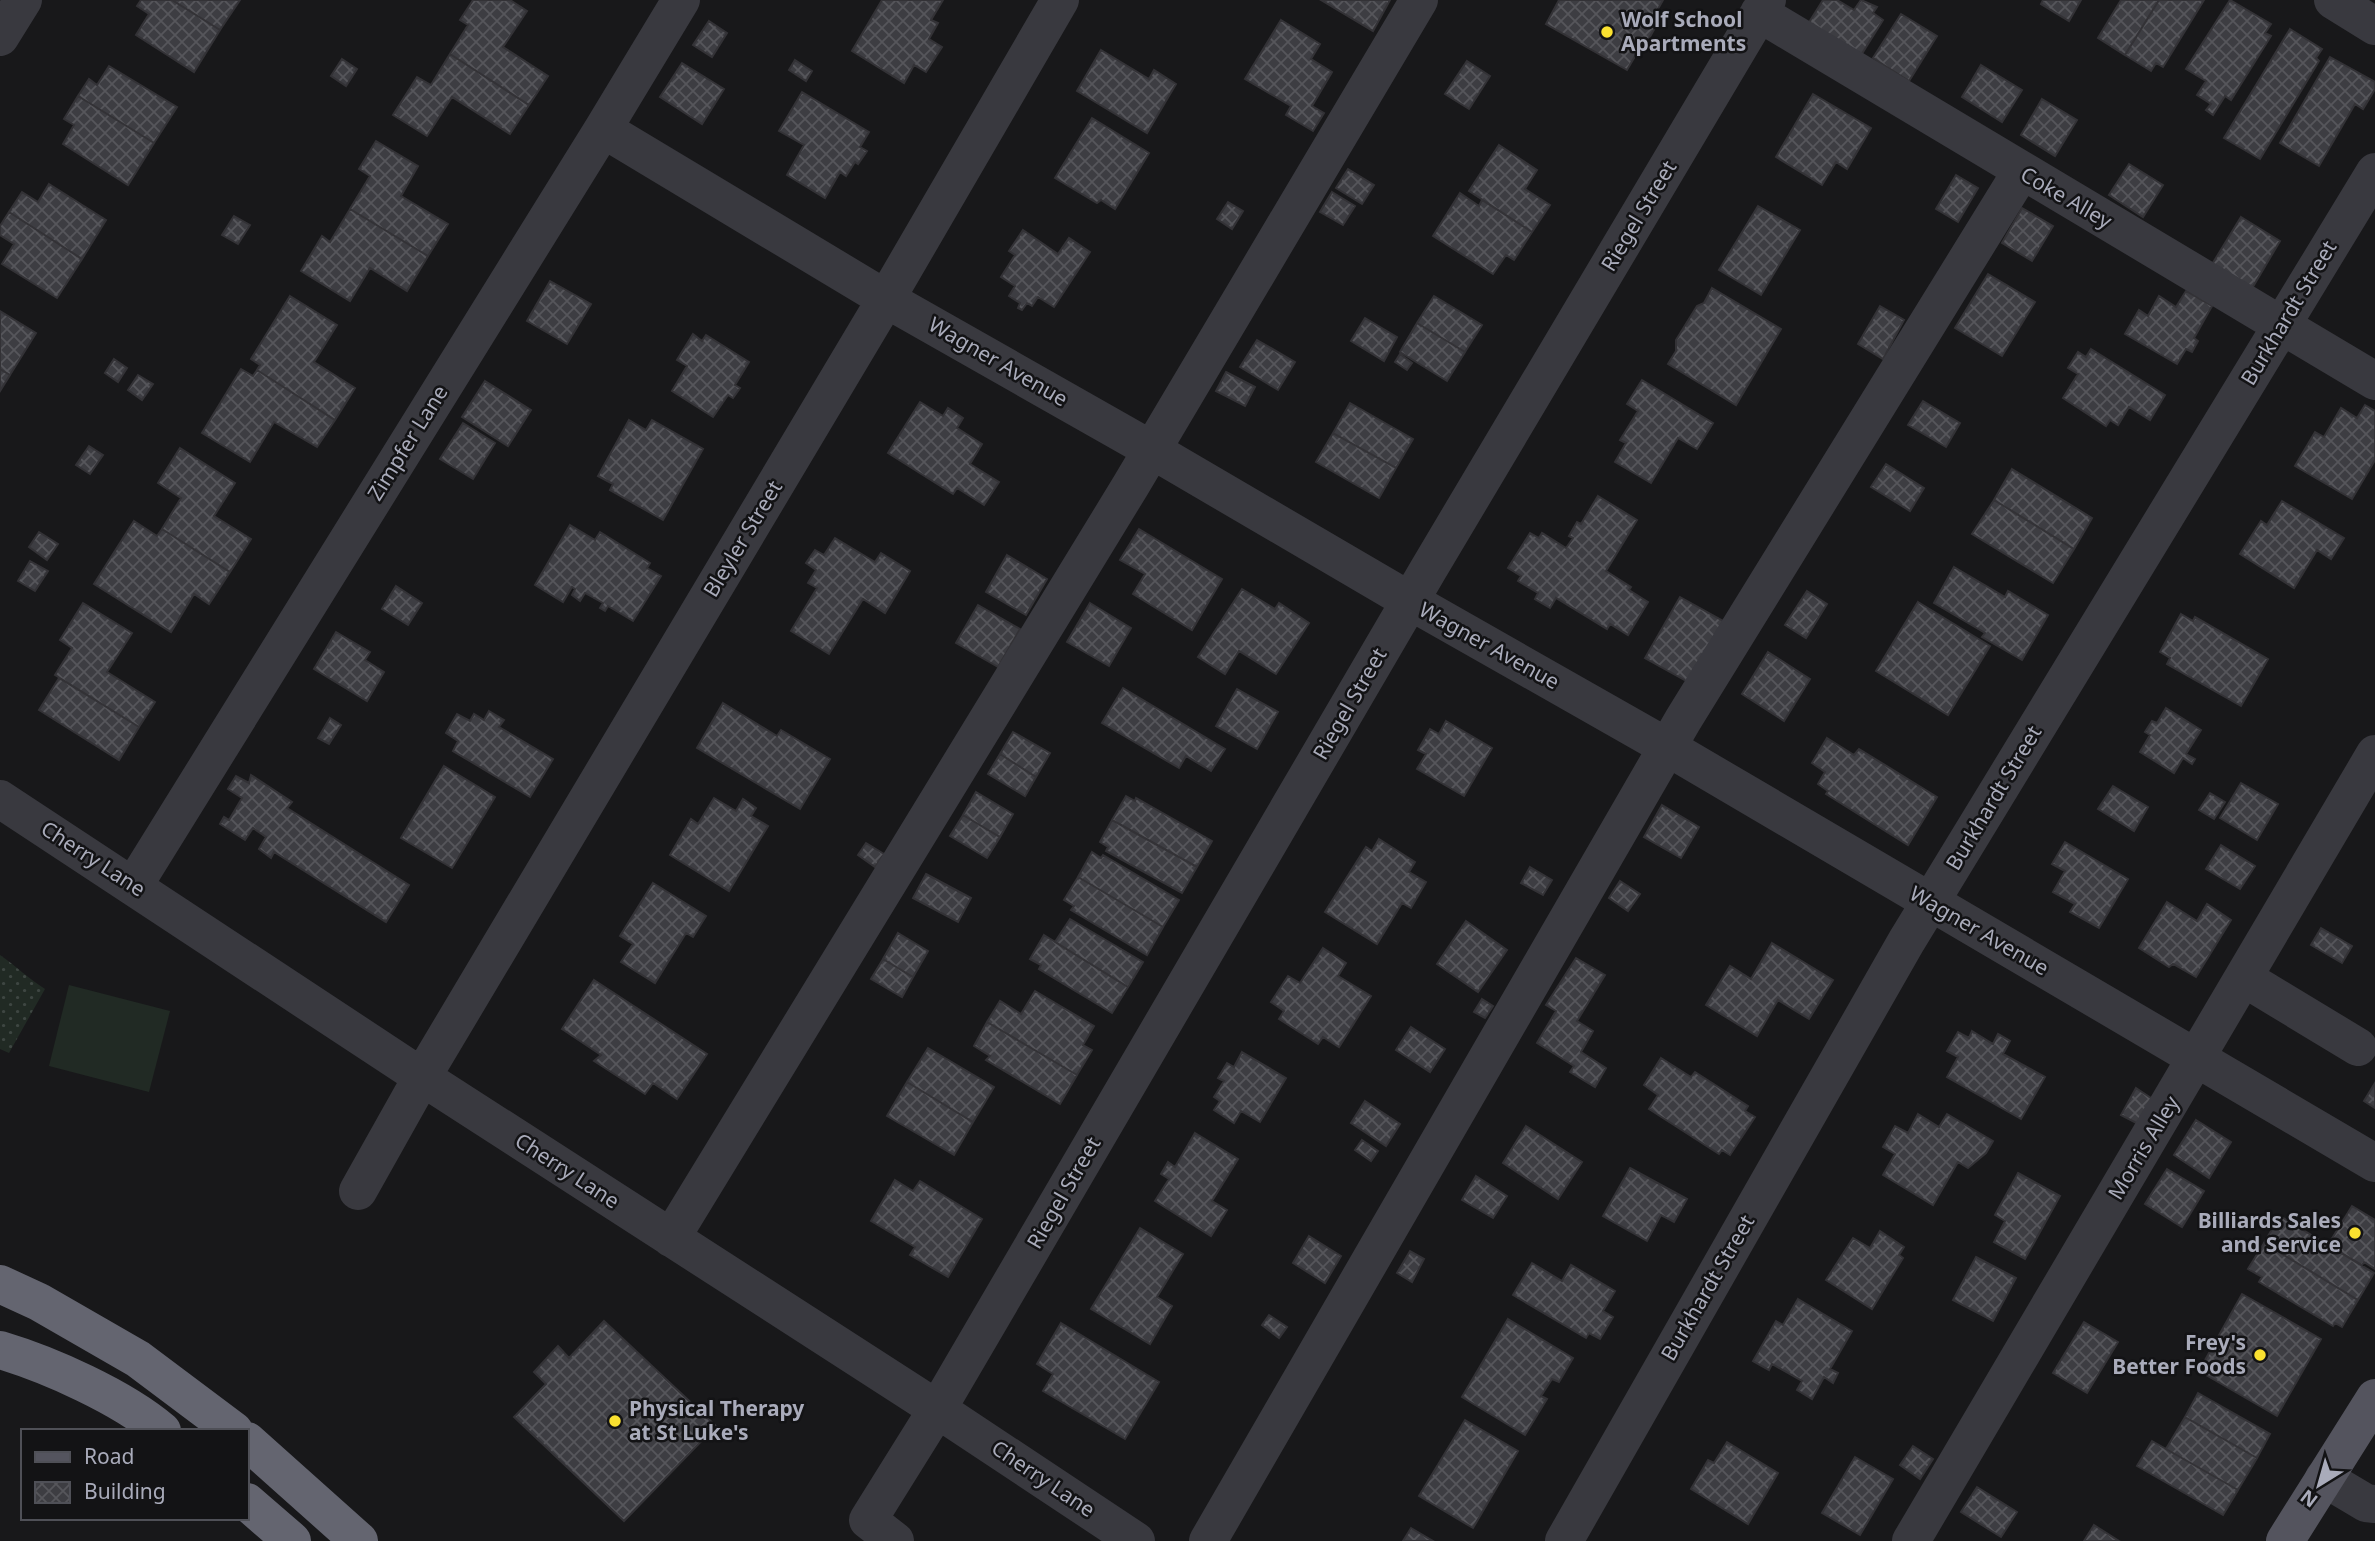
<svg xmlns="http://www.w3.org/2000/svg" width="2375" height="1541" font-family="'Noto Sans',sans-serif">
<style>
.green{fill:url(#green-dots)}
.pitch{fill:#212a24}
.building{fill:url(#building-cross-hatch);stroke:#333236;stroke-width:2}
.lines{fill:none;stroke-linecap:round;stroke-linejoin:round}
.minor{stroke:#39393f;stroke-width:38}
.major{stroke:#54545e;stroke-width:38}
.highway{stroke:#646570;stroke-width:38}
.poi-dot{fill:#fae130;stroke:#131315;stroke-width:2.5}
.labels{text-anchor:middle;stroke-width:5;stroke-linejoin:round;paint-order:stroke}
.poi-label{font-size:21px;font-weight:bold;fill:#a9abba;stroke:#131315;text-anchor:start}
.street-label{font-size:21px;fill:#a9abba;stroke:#131315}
</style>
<defs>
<pattern id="green-dots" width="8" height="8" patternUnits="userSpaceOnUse" patternTransform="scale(1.75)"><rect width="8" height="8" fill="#212a24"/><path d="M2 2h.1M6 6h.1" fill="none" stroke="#3e4642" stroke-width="1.8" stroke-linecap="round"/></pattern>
<pattern id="building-cross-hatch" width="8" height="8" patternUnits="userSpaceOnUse" patternTransform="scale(1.75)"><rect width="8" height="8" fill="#3d3d42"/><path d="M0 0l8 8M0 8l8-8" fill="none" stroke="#56565b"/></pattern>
</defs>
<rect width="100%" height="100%" fill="#18181a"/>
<!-- green -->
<path class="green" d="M0,955C16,966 29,979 45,989L9,1053L0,1049Z"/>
<!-- pitch -->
<path class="pitch" d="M69,985L170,1011L149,1092L49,1066Z"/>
<!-- building -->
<path class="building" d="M141,0H172L220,30L194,72L136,35L149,14L137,6Z
M172,0H240L220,30Z
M473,0H510L527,11L503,47L548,76L529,105L450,54L468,25L460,20Z
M882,0H943L931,20L938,23L929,39L942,47L926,72L914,65L904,83L852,51Z
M1321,0H1390L1373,31Z
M1559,0H1663L1654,16L1660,19L1647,42L1644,41L1627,70L1546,24Z
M1823,0H1837L1854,10L1861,0L1877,7L1873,13L1883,20L1858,60L1808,24Z
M2043,0H2081L2069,21L2041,4Z
M2121,0H2159L2125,55L2098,38Z
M2159,0H2204L2163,67L2156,63L2151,71L2125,55Z
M2230,0L2271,24L2265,33L2271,36L2231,100L2225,96L2213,115L2206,110L2211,104L2197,95L2206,81L2186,69Z
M1901,14L1937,36L1909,81L1873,58Z
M1281,20L1320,44L1311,59L1332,72L1312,106L1324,113L1313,131L1286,115L1291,106L1245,79Z
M709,21L727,33L712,57L693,45Z
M2290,29L2322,49L2316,58L2319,61L2260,159L2224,138Z
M1101,50L1149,79L1154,70L1176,84L1147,133L1077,91Z
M450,54L529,105L510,134L452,97L427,136L393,115L417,77L431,85Z
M2330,57L2375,82V89L2363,109L2355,104L2319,166L2280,143Z
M342,59L357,69L346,86L331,76Z
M795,60L812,71L806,81L789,70Z
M1467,61L1490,76L1469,109L1445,94Z
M682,63L724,89L702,124L660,97Z
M1981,65L2022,90L2002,122L1962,97Z
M109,66L177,107L154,143L78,96L89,79L97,85Z
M802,92L869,132L860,147L867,151L858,164L855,162L846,176L840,172L825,198L787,175L804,145L779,131Z
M1813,94L1871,128L1847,169L1836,162L1822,185L1776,157Z
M78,96L154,143L128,185L63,144L74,125L64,119Z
M2042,99L2077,120L2055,156L2021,135Z
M1092,118L1149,153L1115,209L1101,200L1097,203L1055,178Z
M376,141L418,166L401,196L448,224L428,256L350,209L370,176L359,169Z
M1499,145L1537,170L1525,189L1550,205L1532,232L1469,191Z
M2129,164L2163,185L2143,217L2109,195Z
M1348,169L1374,185L1362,204L1336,188Z
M1956,175L1978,188L1958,222L1936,209Z
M49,184L106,220L82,259L9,212L22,192L38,202Z
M1332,192L1355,206L1343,225L1320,212Z
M1460,193L1479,206L1482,200L1532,232L1514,260L1506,255L1493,274L1433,236Z
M1228,202L1243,211L1232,229L1217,219Z
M1758,206L1800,230L1761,295L1719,270Z
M2022,208L2053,226L2032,261L2002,243Z
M350,209L428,256L407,291L370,268L350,301L301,271L322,236L330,242Z
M9,212L82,259L57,298L2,264L14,244L0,235V226Z
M234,216L250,225L238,244L222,235Z
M2241,217L2280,241L2251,290L2211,266Z
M1023,230L1058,254L1069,238L1090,252L1054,307L1038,297L1032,306L1027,303L1022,310L1018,308L1020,303L1009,296L1015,286L1001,277L1015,255L1009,251Z
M1988,274L2035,302L2002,356L1955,328Z
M550,281L591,304L567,344L527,321Z
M1712,288L1781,329L1736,405L1668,364L1676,351V340L1697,306L1704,303Z
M2186,291L2212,306L2194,338L2198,341L2192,352L2186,349L2177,364L2125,334L2139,310L2148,316L2159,296L2176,307Z
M290,296L337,325L314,362L355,388L335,420L257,370L260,365L251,359Z
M1434,296L1482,325L1465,352L1417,323Z
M1880,306L1904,320L1883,359L1858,344Z
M0,311L36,333L10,375L0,369Z
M1365,318L1397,337L1384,361L1351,341Z
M1417,323L1465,352L1447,381L1400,352Z
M693,334L702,341L706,335L749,362L735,385L740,388L733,398L728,395L713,417L672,391L687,366L677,360Z
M1257,340L1295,362L1278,390L1240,367Z
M2091,349L2165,395L2150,420L2129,407L2118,425L2110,420L2106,426L2063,398L2078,374L2068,368L2078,352L2086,357Z
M1400,354L1412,363L1407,370L1395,362Z
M114,359L127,368L118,382L105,373Z
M0,369L10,375L0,391Z
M241,369L253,376L257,370L335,420L317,447L274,422L250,462L202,433Z
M1226,372L1255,387L1245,406L1216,391Z
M138,375L153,384L142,400L128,390Z
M1642,380L1713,423L1697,449L1678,438L1651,483L1615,462L1626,443L1620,440L1638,411L1627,404Z
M485,381L531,410L508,446L462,417Z
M1923,401L1960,423L1946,447L1908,425Z
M920,402L943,416L948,408L963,418L957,428L982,444L970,464L999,482L984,505L957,488L953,494L888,453Z
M1350,403L1413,439L1396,468L1333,433Z
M2365,405L2375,411V460L2352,499L2295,466L2315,432L2324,437L2341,408L2357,418Z
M629,420L646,430L652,420L703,449L663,520L610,490L613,484L598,476Z
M463,423L495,443L473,479L440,459Z
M1333,433L1396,468L1379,498L1316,462Z
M89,446L103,455L90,474L76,465Z
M180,448L235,483L214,516L251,539L230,572L162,529L181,498L158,483Z
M1886,464L1924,488L1910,511L1871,487Z
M2012,469L2092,518L2074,549L1994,500Z
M1598,496L1637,520L1606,571L1631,587L1629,590L1648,602L1628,635L1610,624L1607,629L1556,598L1550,608L1535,599L1538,593L1518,581L1521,576L1508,568L1530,533L1539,538L1542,533L1566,548L1573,538L1569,536L1577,522L1581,524Z
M1994,500L2074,549L2053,583L1972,534Z
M2282,501L2344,538L2331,559L2317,550L2294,588L2240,554L2261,521L2267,525Z
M134,521L157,536L162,529L230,572L209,604L194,594L171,632L94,584Z
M570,525L595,540L600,532L650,563L647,568L661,576L633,621L608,606L605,611L600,608L603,603L585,593L580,601L572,595L575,589L572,587L563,602L535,585Z
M1139,529L1222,579L1192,630L1133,594L1145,574L1120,560Z
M39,532L58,544L47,560L29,547Z
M835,538L875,562L881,553L910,571L885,613L863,599L829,654L791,631L817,588L808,583L816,570L806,563L815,550L824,555Z
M1007,555L1047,579L1026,615L986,592Z
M30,561L48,571L35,591L18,581Z
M1954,567L2005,597L2008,591L2048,615L2022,660L1982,637L1985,633L1934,603Z
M396,586L422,603L408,625L382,609Z
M1242,589L1275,609L1279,603L1309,623L1276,674L1239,651L1225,674L1198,657Z
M1807,591L1827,604L1806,638L1785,625Z
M1680,597L1723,621L1688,682L1645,658Z
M1918,602L1990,646L1948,715L1876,671Z
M83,603L132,633L107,672L155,702L139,727L55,675L72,648L60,640Z
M1090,603L1131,628L1109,666L1067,642Z
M978,605L1020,629L998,667L956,643Z
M2181,614L2193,621L2195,617L2268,659L2241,706L2167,664L2170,658L2160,652Z
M336,632L370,652L365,660L384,672L367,701L314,669Z
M1768,652L1810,679L1784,721L1742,694Z
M59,678L139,727L119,760L39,710Z
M1123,688L1225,749L1211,771L1186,756L1179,768L1102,723Z
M1237,689L1278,712L1257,749L1216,726Z
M723,703L777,736L781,730L830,759L800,809L697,748Z
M2166,708L2201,730L2186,754L2195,759L2192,764L2183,758L2174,773L2140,752L2150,735L2145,732L2152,721L2157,723Z
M489,711L504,720L499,727L553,759L530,797L453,751L458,741L446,733L457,714L470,721L474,714L484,720Z
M330,718L341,725L329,744L318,738Z
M1446,721L1492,748L1464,796L1417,769L1426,754L1418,750L1430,729L1439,734Z
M1013,732L1050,753L1036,777L1000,754Z
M1827,738L1854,755L1859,749L1937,797L1908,845L1826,794L1828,791L1818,784L1825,772L1812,763Z
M1000,754L1036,777L1025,796L988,774Z
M444,766L495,797L452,868L401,838Z
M251,775L292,802L287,808L409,885L386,922L274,852L271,858L259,849L266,837L253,828L245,840L220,824L224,817L229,820L242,798L228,789L236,776L249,783Z
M2241,783L2278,804L2257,840L2220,818Z
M2113,786L2148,807L2134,831L2098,809Z
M976,792L1013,814L1000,837L963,815Z
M2210,793L2225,802L2214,819L2199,810Z
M1126,796L1135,801L1136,798L1212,841L1197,867L1112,820Z
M714,798L736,811L743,799L756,808L751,816L768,826L729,891L670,855L691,819L698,824Z
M1662,805L1699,827L1681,858L1644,837Z
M963,815L1000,837L987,858L950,836Z
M1112,820L1197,867L1182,893L1106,851L1108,847L1100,842Z
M1379,839L1415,862L1409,872L1426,882L1411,908L1402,903L1377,944L1325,912L1366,847L1372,851Z
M2065,842L2128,879L2099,928L2070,912L2075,904L2053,892L2065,871L2052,864Z
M866,843L884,854L875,867L858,855Z
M2221,845L2255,866L2240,889L2206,869Z
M1092,852L1101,858L1103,855L1179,900L1163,927L1078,877Z
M1530,867L1552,880L1543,895L1521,883Z
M926,874L971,898L958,922L913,898Z
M1078,877L1163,927L1147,955L1071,910L1074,906L1064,900Z
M1620,881L1640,894L1628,911L1609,898Z
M653,883L706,916L693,937L686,933L655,983L621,962L633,944L620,936Z
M2167,902L2197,921L2207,904L2231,920L2196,977L2173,964L2169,967L2139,948Z
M1070,919L1143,962L1128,987L1055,942Z
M1466,921L1507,950L1478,992L1437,964Z
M2321,928L2352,946L2342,963L2311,945Z
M898,933L928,951L913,977L883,959Z
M1044,935L1128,987L1112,1013L1039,969L1041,965L1030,959Z
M1772,943L1833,980L1809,1019L1778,1000L1757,1036L1706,1005L1730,966L1751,979Z
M1323,948L1346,963L1338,976L1371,996L1339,1047L1323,1037L1318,1044L1279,1019L1284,1011L1271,1002L1288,976L1300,983Z
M1576,958L1605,975L1577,1021L1593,1031L1581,1052L1606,1068L1595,1087L1570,1072L1574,1066L1537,1043L1556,1011L1546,1005Z
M883,959L913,977L902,997L871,979Z
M594,980L707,1054L677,1099L653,1083L645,1094L594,1061L601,1055L562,1029Z
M1035,991L1094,1026L1083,1045L1092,1050L1077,1075L987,1022L1000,1001L1021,1014Z
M1482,999L1493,1006L1485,1018L1474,1012Z
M987,1022L1077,1075L1060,1104L986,1060L990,1056L974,1046Z
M1411,1027L1445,1049L1430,1072L1396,1050Z
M1972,1031L1993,1044L1998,1034L2010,1041L2003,1054L2045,1077L2021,1119L1947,1077L1958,1057L1947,1051L1958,1032L1969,1038Z
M928,1048L994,1087L973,1122L907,1082Z
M1242,1052L1286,1078L1260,1122L1241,1111L1234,1123L1214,1110L1220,1101L1214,1097L1224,1081L1218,1078L1227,1063L1234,1067Z
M1661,1058L1691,1077L1695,1072L1748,1106L1745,1111L1755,1117L1730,1155L1722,1150L1719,1154L1649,1109L1658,1095L1644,1085Z
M907,1082L973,1122L954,1155L887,1116Z
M2375,1083V1108L2364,1101Z
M2136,1088L2154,1100L2140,1125L2121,1115Z
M1365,1101L1400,1124L1386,1146L1351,1123Z
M1918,1114L1939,1127L1947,1114L1993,1141L1986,1153L1968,1168L1958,1162L1933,1205L1883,1175L1895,1154L1883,1147L1895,1126L1908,1133Z
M2196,1120L2231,1142L2209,1178L2174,1155Z
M1526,1126L1582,1162L1558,1199L1503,1163Z
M1195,1133L1238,1159L1212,1201L1227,1210L1211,1236L1155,1201L1169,1179L1161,1174L1168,1162L1175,1167Z
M1362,1140L1378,1151L1371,1161L1355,1150Z
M1630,1168L1687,1199L1674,1222L1661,1215L1647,1241L1603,1216Z
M2167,1169L2204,1191L2182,1227L2145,1204Z
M2018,1173L2060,1196L2025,1259L1994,1242L2005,1221L1995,1215Z
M1476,1176L1507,1196L1493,1218L1462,1200Z
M895,1180L913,1191L920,1181L982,1219L948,1277L910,1255L915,1247L871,1221Z
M2352,1206L2375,1220V1269L2364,1262L2362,1265L2328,1245Z
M2280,1216L2374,1273L2358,1300L2264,1243Z
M1140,1228L1183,1254L1157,1297L1172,1306L1150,1344L1091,1309Z
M1880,1231L1904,1247L1899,1255L1903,1258L1872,1309L1826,1280L1853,1238L1870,1248Z
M1309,1236L1341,1256L1325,1283L1293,1263Z
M2264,1243L2358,1300L2342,1327L2335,1323L2333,1326L2259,1282L2262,1277L2248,1269Z
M1410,1251L1424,1259L1412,1282L1397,1273Z
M1976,1257L2016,1278L1993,1321L1953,1300Z
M1532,1263L1562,1281L1571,1265L1615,1291L1603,1311L1613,1317L1600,1339L1589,1333L1586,1338L1513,1295Z
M2242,1294L2321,1339L2277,1416L2199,1371Z
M1798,1299L1852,1331L1830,1369L1838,1373L1833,1383L1824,1377L1812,1399L1797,1390L1802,1381L1772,1364L1769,1370L1753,1361L1776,1321L1783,1325Z
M1269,1315L1287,1327L1279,1338L1262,1325Z
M1508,1319L1573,1358L1559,1382L1552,1379L1541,1396L1547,1399L1525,1435L1462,1397Z
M604,1321L716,1426L624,1521L514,1417L546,1384L534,1372L558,1346L569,1358Z
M2084,1322L2118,1342L2087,1393L2053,1373Z
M1061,1323L1159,1382L1125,1439L1043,1391L1053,1374L1037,1364Z
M2198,1393L2270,1434L2257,1458L2185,1417Z
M2185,1417L2257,1458L2238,1490L2166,1449Z
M1465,1420L1518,1451L1473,1528L1419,1496Z
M2152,1441L2238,1490L2223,1515L2137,1466Z
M1727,1442L1778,1473L1748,1524L1691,1489L1708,1460L1714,1463Z
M1913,1446L1933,1459L1920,1479L1900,1465Z
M1855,1457L1893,1479L1860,1535L1822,1513Z
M1977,1487L2017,1512L2001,1537L1961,1512Z
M2094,1525L2119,1541H2084Z
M1411,1528L1433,1541H1403Z"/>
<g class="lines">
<!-- minor -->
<path class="minor" d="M2333,0L2375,26
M1759,13L2375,381
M0,37L23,0
M603,129L886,299L1152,450L1410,601L1667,747L2375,1163
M0,799L422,1077L937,1409L1136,1541
M134,885L603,129L681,0
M2244,978L2358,1047
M358,1191L422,1077L886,299L1060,0
M671,1238L1131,485L1419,0
M2324,1478L2366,1503L2375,1504
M895,1541L868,1520L941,1403L1428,570L1767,0
M1208,1541L1683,720L2021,172
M1564,1541L1906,942L2375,172
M1911,1541L2375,754"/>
<!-- major -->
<path class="major" d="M2285,1541L2375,1398"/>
<!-- highway -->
<path class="highway" d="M0,1284L39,1302L138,1359L234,1431
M0,1350C50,1365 122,1397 162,1431
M247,1441L359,1541
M247,1502L292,1541"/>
</g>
<!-- markers -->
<g class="poi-dot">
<circle cx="1607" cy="32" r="7"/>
<circle cx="2355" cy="1233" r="7"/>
<circle cx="2260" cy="1355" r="7"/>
<circle cx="615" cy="1421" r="7"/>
</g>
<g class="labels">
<!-- poi labels -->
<g class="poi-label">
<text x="1621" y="27">Wolf School<tspan x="1621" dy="24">Apartments</tspan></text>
<text x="2341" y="1228" text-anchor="end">Billiards Sales<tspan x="2341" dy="24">and Service</tspan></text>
<text x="2246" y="1350" text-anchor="end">Frey's<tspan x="2246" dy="24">Better Foods</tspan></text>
<text x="629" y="1416">Physical Therapy<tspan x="629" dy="24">at St Luke's</tspan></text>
</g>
<!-- street labels -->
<g class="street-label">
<text transform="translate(2066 198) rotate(30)" y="7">Coke Alley</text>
<text transform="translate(1639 216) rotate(-59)" y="7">Riegel Street</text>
<text transform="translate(2289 313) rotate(-59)" y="7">Burkhardt Street</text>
<text transform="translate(998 362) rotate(30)" y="7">Wagner Avenue</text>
<text transform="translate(408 443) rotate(-58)" y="7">Zimpfer Lane</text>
<text transform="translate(743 539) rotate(-59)" y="7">Bleyler Street</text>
<text transform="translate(1489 646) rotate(29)" y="7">Wagner Avenue</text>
<text transform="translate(1350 704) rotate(-60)" y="7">Riegel Street</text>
<text transform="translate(1994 798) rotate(-59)" y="7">Burkhardt Street</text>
<text transform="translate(93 859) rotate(33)" y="7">Cherry Lane</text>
<text transform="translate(1979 931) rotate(30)" y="7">Wagner Avenue</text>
<text transform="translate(2144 1148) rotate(-59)" y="7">Morris Alley</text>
<text transform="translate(567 1171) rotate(33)" y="7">Cherry Lane</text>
<text transform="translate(1064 1193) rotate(-60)" y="7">Riegel Street</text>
<text transform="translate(1708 1288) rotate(-60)" y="7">Burkhardt Street</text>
<text transform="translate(1043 1479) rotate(34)" y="7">Cherry Lane</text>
</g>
</g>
<!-- legend -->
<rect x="21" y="1429" width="228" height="91" fill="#131315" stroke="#4f5057" stroke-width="2"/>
<rect x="35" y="1452" width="35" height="10" fill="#54545e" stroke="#4f5057" stroke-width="2"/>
<text x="84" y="1464" font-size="21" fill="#a9abba">Road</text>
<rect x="35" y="1482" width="35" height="21" fill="url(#building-cross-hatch)" stroke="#4f5057" stroke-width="2"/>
<text x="84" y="1499" font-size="21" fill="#a9abba">Building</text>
<!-- north arrow -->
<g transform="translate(2319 1485) rotate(217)" stroke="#131315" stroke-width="5" paint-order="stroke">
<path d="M0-5L12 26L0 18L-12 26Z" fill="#a9abba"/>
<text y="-10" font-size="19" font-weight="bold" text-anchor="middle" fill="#a9abba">N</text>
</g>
</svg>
